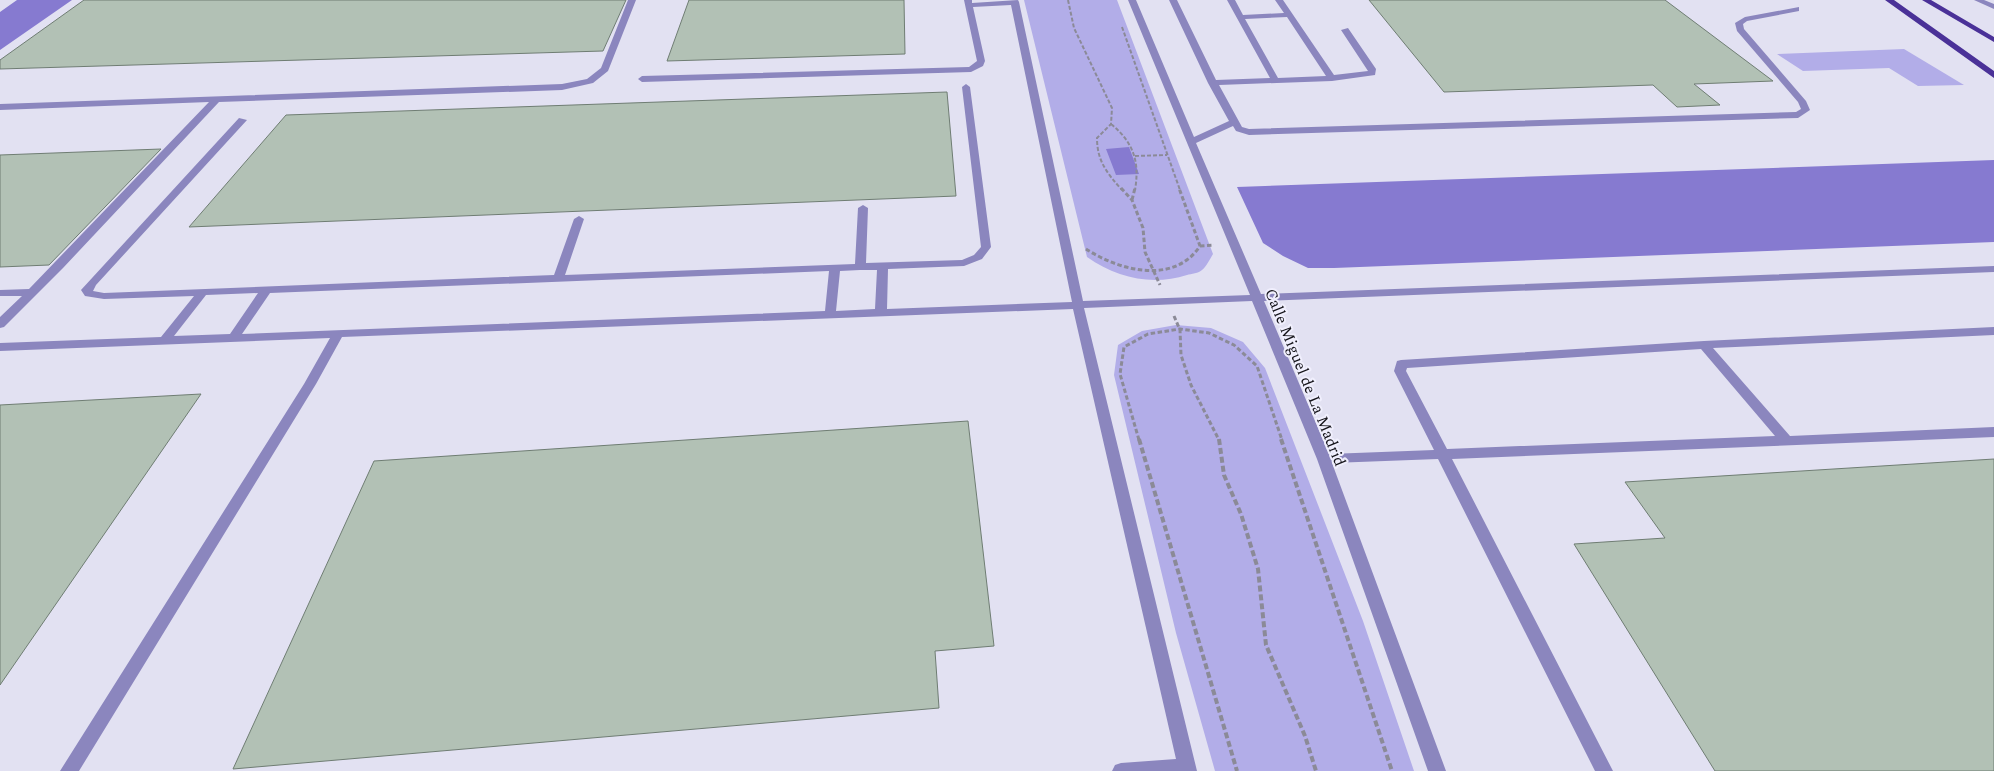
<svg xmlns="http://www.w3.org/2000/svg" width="1994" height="771" font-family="Spectral,serif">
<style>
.green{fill:#b2ade8}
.water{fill:#867ad0}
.building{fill:#b2c1b5;stroke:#6f7d73}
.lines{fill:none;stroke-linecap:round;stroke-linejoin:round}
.path-far2{stroke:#8b8a97;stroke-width:2;stroke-dasharray:4 2;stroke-linecap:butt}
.path-far1{stroke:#8b8a97;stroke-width:3;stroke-dasharray:4.5 2.5;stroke-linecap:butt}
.path{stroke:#8b8a97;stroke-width:4;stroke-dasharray:6 3;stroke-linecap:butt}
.minor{fill:#8b86be;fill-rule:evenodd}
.major{fill:#4a3198;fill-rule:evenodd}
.labels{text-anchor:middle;stroke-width:4;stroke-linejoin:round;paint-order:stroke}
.street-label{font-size:16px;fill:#131218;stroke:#f0effd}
</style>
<rect width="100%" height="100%" fill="#e2e1f2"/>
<!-- green -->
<path class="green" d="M1024,0H1117L1213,254C1210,259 1206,267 1202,270C1199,273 1191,274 1187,275C1152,286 1117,278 1087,257Z
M1904,49L1964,85L1918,86L1889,68L1803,71L1777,54Z
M1176,325L1211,328L1243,342L1265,368L1363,621L1414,771H1215L1176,633L1114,375L1118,345L1142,331Z"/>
<!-- water -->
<path class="water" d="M17,0H72L0,50V12Z
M1129,147L1139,174L1116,175L1106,149Z
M1994,160V242L1334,268H1308L1283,256L1263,243L1237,187Z"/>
<!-- building -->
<path class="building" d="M84,0H626L603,51L0,69V60Z
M689,0H904L905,54L667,61Z
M1369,0H1665L1773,81L1694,84L1720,105L1677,107L1653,85L1444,92Z
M947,92L956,196L189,227L286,115Z
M161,149L49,265L0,267V155Z
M201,394L0,685V405Z
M968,421L994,646L935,651L939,708L233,769L374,461Z
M1994,459V771H1715L1574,544L1665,538L1625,482Z"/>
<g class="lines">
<!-- path-far2 -->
<path class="path-far2" d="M1068,0L1074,28L1112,108L1111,124L1097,138C1097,161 1107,173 1122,190
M1122,27L1180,190
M1111,124C1133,142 1140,161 1135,190
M1135,156L1167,155"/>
<!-- path-far1 -->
<path class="path-far1" d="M1121,188L1132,200L1143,228L1145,252L1160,285
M1132,200L1135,188
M1200,246L1214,245
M1086,249C1120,271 1174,285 1200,246L1179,188
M1174,316L1180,330L1181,355L1191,385L1219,440
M1139,440L1120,374L1124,347L1148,334L1180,329L1209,333L1234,345L1257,366L1282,440"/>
<!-- path -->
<path class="path" d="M1139,439L1237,771
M1219,439L1224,475L1241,514L1258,569L1266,645L1305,736L1316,771
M1281,439L1392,771"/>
<!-- minor -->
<path class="minor" d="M628,0H636L608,71L593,83L562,90L219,102L63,268L4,327L0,328V317L22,296H0V290L29,289L209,102L0,110V104L562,84L587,79L601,68Z
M964,0H972V3L1018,0L1019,2L1083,301L1250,295L1128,0H1136L1194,137L1229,121L1208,83L1169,0H1177L1216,80L1270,78L1227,0H1235L1243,15L1284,13L1275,0H1283L1334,75L1368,71L1341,30L1348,28L1376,69L1375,75L1332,81L1219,85L1242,127L1249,129L1796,112L1801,109L1798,102L1737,31L1735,23L1745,17L1799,7V11L1747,21L1743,24L1744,29L1806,101L1810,110L1798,118L1249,135L1236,131L1233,126L1196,143L1261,294L1994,266V272L1264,301L1329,454L1434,450L1394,371L1397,361L1401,360L1704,341L1994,327V335L1713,348L1790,436L1994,427V437L1452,459L1613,771H1595L1438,459L1332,463L1446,771H1428L1317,459L1252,301L1084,308L1197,771H1112L1115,765L1121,763L1176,759L1073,309L342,337L316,384L79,771H60L304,384L330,338L0,351V343L161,337L194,296L104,299L85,296L81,290L239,118L247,120L96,285L93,291L104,293L554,275L574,219L579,216L584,219L565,275L855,264L858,208L863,205L868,208L866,263L962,260L974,255L981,247L962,87L966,84L970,87L991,247L982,259L964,266L888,269L887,309L1072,302L1011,5L973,7L985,61L983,66L971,72L642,82L638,79L642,76L969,67L977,61ZM1287,17L1326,76L1278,78L1245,19ZM860,270H877L875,309L836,311L840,271ZM829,271L825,311L242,334L270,293ZM258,293L230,334L174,336L206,295ZM1701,349L1775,436L1447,449L1406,371L1407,368Z
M1974,0H1984L1994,4V9Z"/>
<!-- major -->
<path class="major" d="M1885,0H1894L1994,71V78Z
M1922,0H1931L1994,37V42Z"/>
</g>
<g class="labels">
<!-- street labels -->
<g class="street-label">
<text transform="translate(1306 377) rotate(68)" y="6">Calle Miguel de La Madrid</text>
</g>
</g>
</svg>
